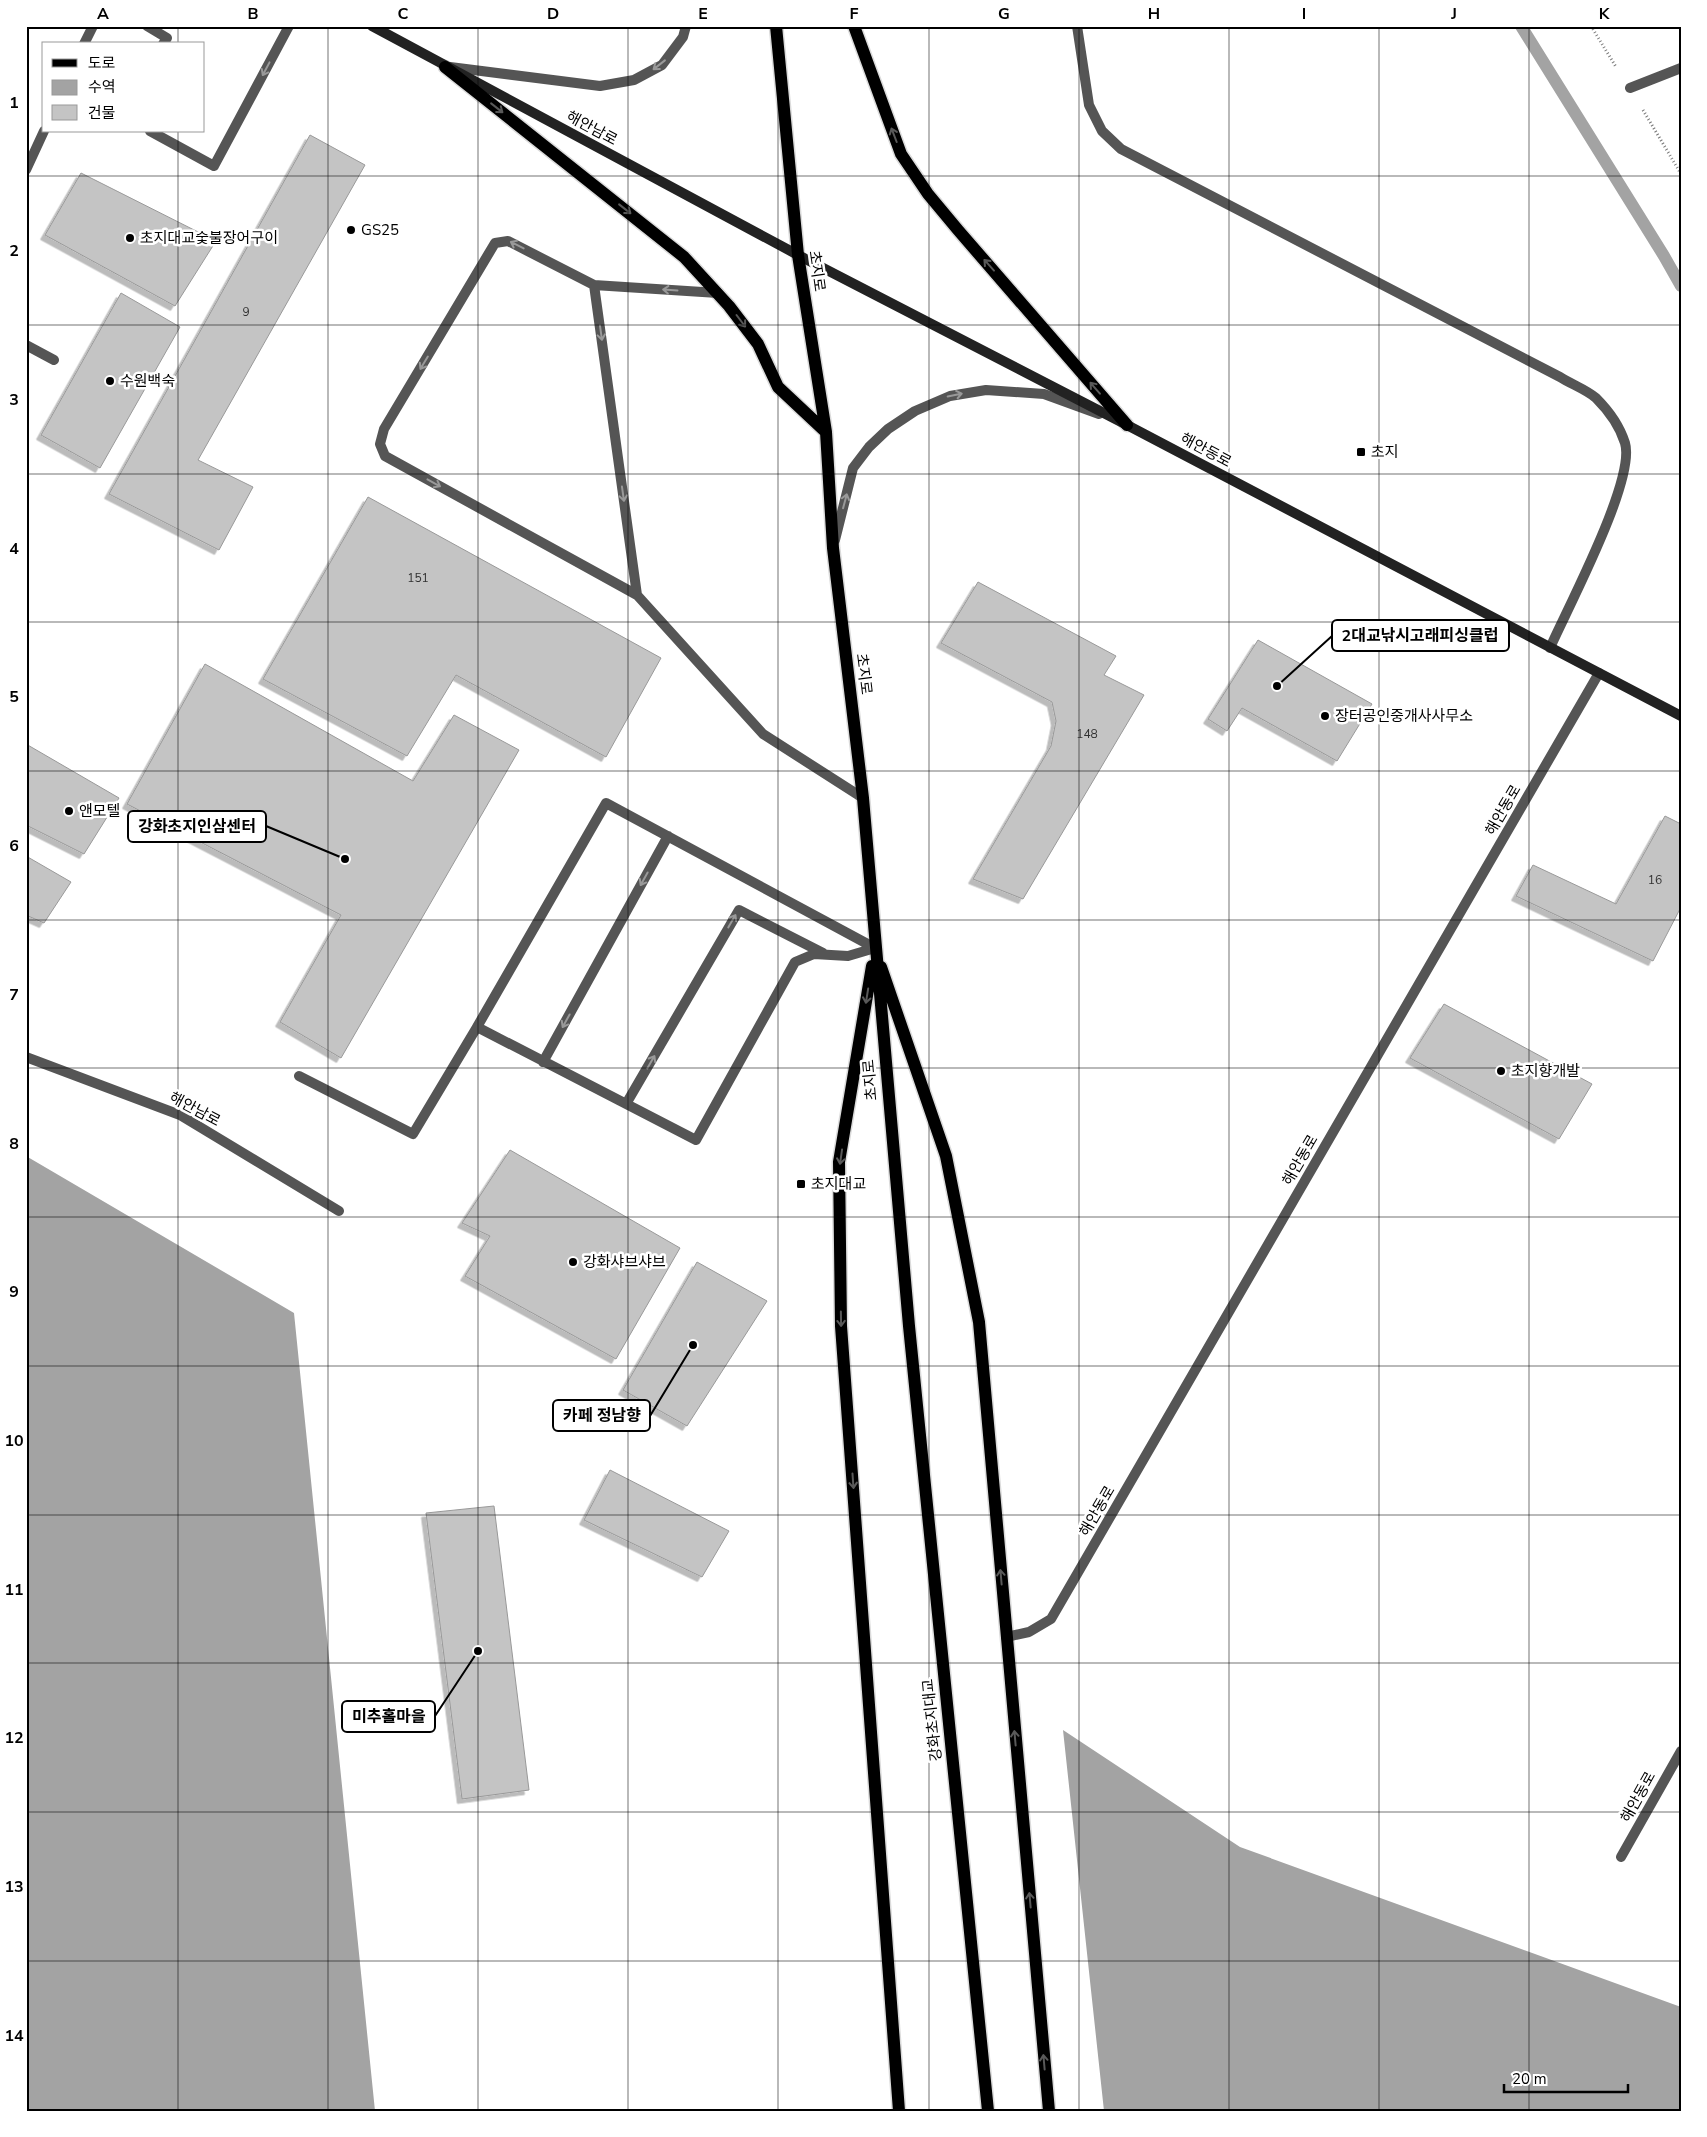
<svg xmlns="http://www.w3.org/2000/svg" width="1707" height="2137" font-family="'Nunito Sans','Noto Sans KR',sans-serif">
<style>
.water{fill:#a3a3a3}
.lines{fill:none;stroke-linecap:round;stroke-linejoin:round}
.stream{stroke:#a3a3a3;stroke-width:12}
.building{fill:#c4c4c4;stroke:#999;filter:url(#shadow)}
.primary-casing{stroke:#dbdbdb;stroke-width:15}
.path{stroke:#777;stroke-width:3;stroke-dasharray:1 2.5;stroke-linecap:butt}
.service{stroke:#555;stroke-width:10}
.minor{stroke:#555;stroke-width:10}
.tertiary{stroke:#555;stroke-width:10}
.secondary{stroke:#222;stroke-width:10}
.primary{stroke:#000;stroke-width:12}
.oneway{stroke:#999}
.oneway2{stroke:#595959}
.grid{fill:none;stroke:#000;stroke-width:1;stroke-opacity:0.55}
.poi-dot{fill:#000;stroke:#fff;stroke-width:2}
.labels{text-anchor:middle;stroke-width:5;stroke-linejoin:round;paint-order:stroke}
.number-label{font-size:12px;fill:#313131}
.street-label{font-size:15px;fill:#000;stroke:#fff}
.poi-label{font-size:15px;fill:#000;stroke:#fff;text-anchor:start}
.leader{fill:none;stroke:#000;stroke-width:2}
.callout-dot{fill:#000;stroke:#fff;stroke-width:2}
.callout{fill:#fff;stroke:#000;stroke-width:2}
.callout-label{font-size:16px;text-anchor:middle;font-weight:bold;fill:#000}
.neatline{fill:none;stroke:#000;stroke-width:2}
.grid-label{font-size:16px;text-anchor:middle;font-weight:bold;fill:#000}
</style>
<defs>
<filter id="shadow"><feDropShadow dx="-4.5" dy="4.5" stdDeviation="0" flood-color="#0004"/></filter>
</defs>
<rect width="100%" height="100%" fill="#fff"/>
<!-- water -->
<path class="water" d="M26,1156L294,1313L375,2111H26Z
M1063,1730L1240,1847L1681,2007V2111H1104Z"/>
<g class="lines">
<!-- stream -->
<path class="stream" d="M1521,26L1664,256L1681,286"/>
</g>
<!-- building -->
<path class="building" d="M310,135L365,165L198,460L253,487L219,550L109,494Z
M81,173L216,241L175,306L45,235Z
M121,293L180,327L100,468L41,435Z
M368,497L661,658L606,757L456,675L407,756L263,679Z
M978,582L1116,656L1104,675L1144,695L1023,899L973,879L1051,746L1056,721L1052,702L941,643Z
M1258,640L1372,704L1337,761L1242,708L1227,731L1208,719Z
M205,664L413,781L454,715L519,750L341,1058L280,1022L341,915L127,804Z
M26,744L119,798L84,854L26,825Z
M1665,816L1681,824V907L1653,961L1516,896L1533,865L1616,904Z
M26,856L71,882L44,923L26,915Z
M1444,1004L1592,1084L1559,1139L1410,1058Z
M510,1150L680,1248L616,1359L465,1276L490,1236L462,1223Z
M697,1262L767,1301L687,1426L623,1390Z
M610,1470L729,1531L702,1577L584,1520Z
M494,1506L529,1790L462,1799L426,1513Z"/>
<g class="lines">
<!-- primary casing -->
<g class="primary-casing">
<path id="primary" d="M776,26L798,255L826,432L833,548L863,798L909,1326L988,2111
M854,26L901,154L928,194L958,230L1127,425
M445,67L684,257L729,306L758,344L778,387L826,432
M872,966L839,1162L841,1326L899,2111
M881,967L946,1156L979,1322L1049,2111"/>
</g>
<!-- path -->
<path class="path" d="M1591,26L1616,67
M1643,110L1681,174"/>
<!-- service -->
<path class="service" d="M147,26L167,38L163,44
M1077,26L1089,105L1102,131L1121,149L1560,377C1571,384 1587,390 1596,398C1608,410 1620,427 1625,443C1636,480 1567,609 1550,648
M1630,88L1681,68
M150,131L214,166L289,26
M594,285L637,595
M718,293L594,285L508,241L495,243L384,429L380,444L385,456L637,595L763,734L863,798
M606,803L875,948L848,956L814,954L795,962L696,1140L477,1027Z
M543,1062L668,836
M299,1076L413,1134L477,1027
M626,1104L739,910L823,953
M1006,1637L1029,1632L1051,1619L1599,673
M1621,1857L1681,1751"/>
<!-- minor -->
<path class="minor" d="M84,44L93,26
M26,170L44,131
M26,345L54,360
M26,1057L180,1115L339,1211"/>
<!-- tertiary -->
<path class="tertiary" d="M450,67L600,86L634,80L662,65L683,37L686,26
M835,540L853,468L869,447L888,429L915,411L950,396L986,390L1044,394L1099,414"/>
<!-- secondary -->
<path class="secondary" d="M372,26L798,255L1127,425L1681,716"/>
<!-- primary -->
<use href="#primary" class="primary"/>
</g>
<!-- one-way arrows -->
<defs><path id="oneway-shaft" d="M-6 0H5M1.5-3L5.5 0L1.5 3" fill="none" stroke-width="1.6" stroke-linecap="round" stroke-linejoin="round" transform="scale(1.25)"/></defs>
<g class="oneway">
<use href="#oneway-shaft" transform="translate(659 65) rotate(142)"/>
<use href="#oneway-shaft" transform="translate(266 69) rotate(118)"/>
<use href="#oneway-shaft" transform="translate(517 245) rotate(-153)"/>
<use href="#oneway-shaft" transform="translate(670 290) rotate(-176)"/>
<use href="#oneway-shaft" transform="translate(601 333) rotate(82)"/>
<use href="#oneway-shaft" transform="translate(424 363) rotate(121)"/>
<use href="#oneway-shaft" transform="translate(955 395) rotate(-12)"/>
<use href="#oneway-shaft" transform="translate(434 483) rotate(29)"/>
<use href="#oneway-shaft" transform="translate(623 494) rotate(82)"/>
<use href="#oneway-shaft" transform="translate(845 501) rotate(-75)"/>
<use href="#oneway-shaft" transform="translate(644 879) rotate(119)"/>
<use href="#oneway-shaft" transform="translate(732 921) rotate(-60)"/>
<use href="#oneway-shaft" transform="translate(566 1021) rotate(119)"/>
<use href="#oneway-shaft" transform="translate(651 1062) rotate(-60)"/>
</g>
<g class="oneway2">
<use href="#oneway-shaft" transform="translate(497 108) rotate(38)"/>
<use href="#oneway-shaft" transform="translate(894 135) rotate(-111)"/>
<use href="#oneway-shaft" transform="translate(625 209) rotate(38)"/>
<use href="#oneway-shaft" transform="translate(989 265) rotate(-132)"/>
<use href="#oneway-shaft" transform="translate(741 321) rotate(53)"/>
<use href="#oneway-shaft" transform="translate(1095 388) rotate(-131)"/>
<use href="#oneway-shaft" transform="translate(867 996) rotate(99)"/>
<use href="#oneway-shaft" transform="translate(841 1157) rotate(98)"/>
<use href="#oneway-shaft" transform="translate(841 1319) rotate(89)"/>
<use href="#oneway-shaft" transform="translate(853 1481) rotate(86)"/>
<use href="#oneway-shaft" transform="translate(1001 1577) rotate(-95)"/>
<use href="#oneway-shaft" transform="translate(1015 1738) rotate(-95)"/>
<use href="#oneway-shaft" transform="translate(1030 1900) rotate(-95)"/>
<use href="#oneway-shaft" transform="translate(1044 2062) rotate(-95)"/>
</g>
<!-- grid -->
<path class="grid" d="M178,26V44M328,26V2111M478,26V2111M628,26V2111M778,26V2111M929,26V2111M1079,26V2111M1229,26V2111M1379,26V2111M1529,26V2111M178,131V2111M26,176H1681M26,325H1681M26,474H1681M26,622H1681M26,771H1681M26,920H1681M26,1068H1681M26,1217H1681M26,1366H1681M26,1515H1681M26,1663H1681M26,1812H1681M26,1961H1681"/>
<!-- markers -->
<g class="poi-dot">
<circle cx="351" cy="230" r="5"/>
<circle cx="130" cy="238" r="5"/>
<circle cx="110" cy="381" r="5"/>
<rect x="1356" y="447" width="10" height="10" rx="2.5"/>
<circle cx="1325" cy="716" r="5"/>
<circle cx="69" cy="811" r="5"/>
<circle cx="1501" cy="1071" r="5"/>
<rect x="796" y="1179" width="10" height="10" rx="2.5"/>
<circle cx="573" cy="1262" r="5"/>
</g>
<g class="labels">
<!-- number labels -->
<g class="number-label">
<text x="246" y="316">9</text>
<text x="418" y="582">151</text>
<text x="1087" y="738">148</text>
<text x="1655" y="884">16</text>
</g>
<!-- street labels -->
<g class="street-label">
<text transform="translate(592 128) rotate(28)" y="5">해안남로</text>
<text transform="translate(817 271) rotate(82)" y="5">초지로</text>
<text transform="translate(1206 450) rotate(28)" y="5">해안동로</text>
<text transform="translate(864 674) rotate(83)" y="5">초지로</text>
<text transform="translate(1503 810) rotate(-60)" y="5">해안동로</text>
<text transform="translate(870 1080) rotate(-95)" y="5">초지로</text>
<text transform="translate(195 1109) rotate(28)" y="5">해안남로</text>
<text transform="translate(1300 1160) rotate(-60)" y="5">해안동로</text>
<text transform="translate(1097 1511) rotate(-60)" y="5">해안동로</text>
<text transform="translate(932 1720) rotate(-96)" y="5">강화초지대교</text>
<text transform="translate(1638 1797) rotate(-61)" y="5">해안동로</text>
</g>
<!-- poi labels -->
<g class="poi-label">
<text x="361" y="235">GS25</text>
<text x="140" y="243">초지대교숯불장어구이</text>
<text x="120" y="386">수원백숙</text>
<text x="1371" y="457">초지</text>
<text x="1335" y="721">장터공인중개사사무소</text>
<text x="79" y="816">앤모텔</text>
<text x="1511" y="1076">초지향개발</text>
<text x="811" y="1189">초지대교</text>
<text x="583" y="1267">강화샤브샤브</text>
</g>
</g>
<!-- callouts -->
<path class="leader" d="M1277 686L1332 636M345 859L266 826M693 1345L650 1416M478 1651L435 1716"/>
<g class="callout-dot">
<circle cx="1277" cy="686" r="5"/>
<circle cx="345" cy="859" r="5"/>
<circle cx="693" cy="1345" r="5"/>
<circle cx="478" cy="1651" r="5"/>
</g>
<g class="callout">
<rect x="1332" y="620" width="177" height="31" rx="5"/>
<rect x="128" y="811" width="138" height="31" rx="5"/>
<rect x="553" y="1400" width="97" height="31" rx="5"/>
<rect x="342" y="1701" width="93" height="31" rx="5"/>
</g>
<g class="callout-label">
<text x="1420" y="641">2대교낚시고래피싱클럽</text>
<text x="197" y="832">강화초지인삼센터</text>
<text x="602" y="1421">카페 정남향</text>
<text x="389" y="1722">미추홀마을</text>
</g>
<!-- border -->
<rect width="1707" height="2137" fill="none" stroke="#ffffff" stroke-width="55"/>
<!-- legend -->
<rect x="42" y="42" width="162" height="90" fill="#ffffff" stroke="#999999"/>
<rect x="52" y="59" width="25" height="8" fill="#000000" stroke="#999999"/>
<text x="88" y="68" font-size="15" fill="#000000">도로</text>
<rect x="52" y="80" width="25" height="15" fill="#a3a3a3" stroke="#999999"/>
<text x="88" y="92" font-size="15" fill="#000000">수역</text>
<rect x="52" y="105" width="25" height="15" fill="#c4c4c4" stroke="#999999"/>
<text x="88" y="118" font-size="15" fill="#000000">건물</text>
<!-- scale -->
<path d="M1504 2084v8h124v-8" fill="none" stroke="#000000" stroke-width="2.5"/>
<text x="1512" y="2084" font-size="15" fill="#000000" stroke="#ffffff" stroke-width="4" paint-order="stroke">20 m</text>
<rect x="28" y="28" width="1652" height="2082" class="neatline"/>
<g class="grid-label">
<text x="103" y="19">A</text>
<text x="253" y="19">B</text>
<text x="403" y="19">C</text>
<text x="553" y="19">D</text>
<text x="703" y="19">E</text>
<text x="854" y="19">F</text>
<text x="1004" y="19">G</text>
<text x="1154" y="19">H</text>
<text x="1304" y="19">I</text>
<text x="1454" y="19">J</text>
<text x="1604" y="19">K</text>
<text x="14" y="108">1</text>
<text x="14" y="256">2</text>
<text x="14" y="405">3</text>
<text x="14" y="554">4</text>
<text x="14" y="702">5</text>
<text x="14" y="851">6</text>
<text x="14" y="1000">7</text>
<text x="14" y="1149">8</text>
<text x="14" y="1297">9</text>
<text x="14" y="1446">10</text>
<text x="14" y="1595">11</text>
<text x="14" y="1743">12</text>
<text x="14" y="1892">13</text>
<text x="14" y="2041">14</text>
</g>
</svg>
